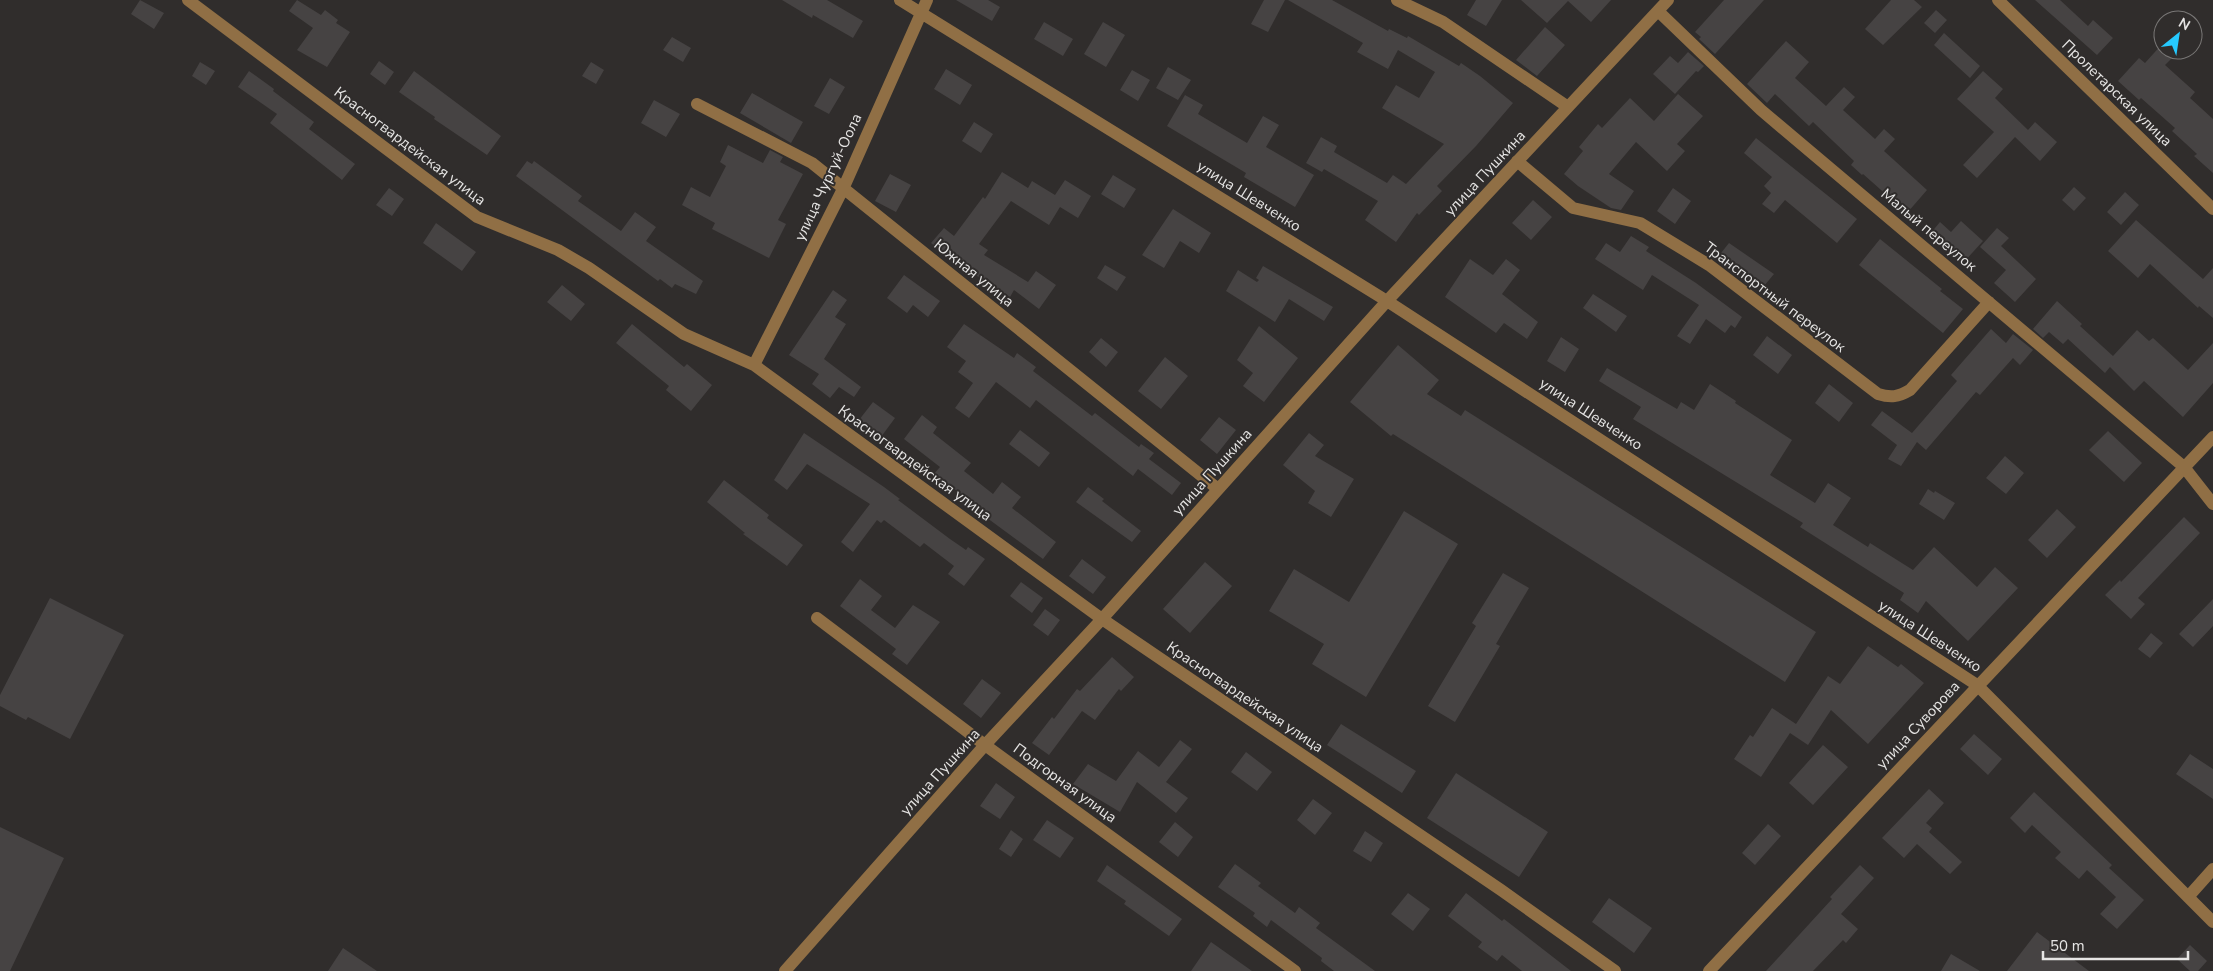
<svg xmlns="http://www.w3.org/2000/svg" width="2213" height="971" font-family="'Nunito Sans',sans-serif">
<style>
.building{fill:#464343}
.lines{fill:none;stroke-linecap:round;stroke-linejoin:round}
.minor{stroke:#906f45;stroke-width:12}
.labels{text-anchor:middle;stroke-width:4;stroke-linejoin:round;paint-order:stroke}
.street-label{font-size:15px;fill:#e6e5e4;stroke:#302d2c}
</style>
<rect width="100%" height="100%" fill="#302d2c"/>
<!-- building -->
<path class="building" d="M140,0L164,13L154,29L131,14Z
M297,0L321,15L325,10L338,20L336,23L350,32L327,67L297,50L313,28L289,11Z
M782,0H827L863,21L853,38L813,15L812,18Z
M956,0H988L1000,7L992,21Z
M1264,0H1285L1268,32L1251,24Z
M1288,0H1332L1388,31L1389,29L1407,38L1408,36L1459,66L1461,63L1480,76L1513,103L1476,146L1437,186L1442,191L1419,215L1417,213L1396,242L1365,220L1378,201L1324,169L1322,172L1306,163L1321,137L1337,146L1334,152L1387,183L1393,175L1406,184L1444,144L1382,108L1396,85L1419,98L1435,72L1398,50L1388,69L1357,52L1363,43Z
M1476,0H1502L1486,26L1467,15Z
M1521,0H1611L1591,22L1568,1L1547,23Z
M1724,0H1764L1715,54L1699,39L1701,37L1695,32Z
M1891,0H1914L1922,7L1883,45L1865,29Z
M2035,0H2060L2088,26L2093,20L2113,38L2097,55Z
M1936,10L1947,20L1935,33L1924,23Z
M1044,22L1073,39L1063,56L1034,39Z
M1103,22L1125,35L1106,67L1084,54Z
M1545,27L1565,45L1537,76L1516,60Z
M1944,33L1980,66L1970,78L1934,45Z
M672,37L691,48L683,62L663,50Z
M1786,41L1809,62L1795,78L1826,106L1844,87L1855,97L1843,110L1875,139L1884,129L1895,139L1884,151L1927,190L1907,213L1863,174L1862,175L1851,165L1854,161L1813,122L1809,126L1775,94L1767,103L1747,84Z
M2163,43V50H2172L2176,54L2165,65L2195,92L2190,98L2213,119V173L2194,156L2197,154L2172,131L2175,128L2141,98L2139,100L2118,81L2139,58L2145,63Z
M1688,52L1704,66L1698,72L1696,71L1675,94L1653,74L1670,56L1678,63Z
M379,61L394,72L385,85L370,74Z
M200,62L215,71L206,85L192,76Z
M591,62L604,70L596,84L582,76Z
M1168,67L1191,80L1178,100L1156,88Z
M946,69L972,85L960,105L934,89Z
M1132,70L1150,80L1138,101L1120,90Z
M249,71L274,89L273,91L314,122L309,129L355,164L342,180L270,123L277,114L238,87Z
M414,71L501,136L487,155L434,119L435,117L399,92Z
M1983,71L2003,89L1995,98L2028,130L2035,122L2057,142L2040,161L2015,137L1977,178L1963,165L1994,132L1957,99Z
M830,78L845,87L829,114L814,106Z
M752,93L803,122L791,143L740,113Z
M1678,94L1703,116L1677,144L1685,151L1667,171L1636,142L1609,174L1634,191L1621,210L1611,208L1578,186L1564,174L1583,151L1579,147L1598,124L1602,128L1630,98L1654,121Z
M1185,95L1203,105L1198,114L1247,143L1263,116L1279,125L1266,147L1314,175L1295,207L1244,177L1246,173L1167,126Z
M654,100L680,114L666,137L641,123Z
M974,122L993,134L981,153L962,141Z
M1756,138L1857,219L1837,243L1785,200L1774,213L1762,204L1771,193L1764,186L1772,177L1744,153Z
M728,145L763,163L770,150L783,157L780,162L803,174L778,220L786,224L769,258L712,229L715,223L682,205L691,187L710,197L726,166L720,162Z
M527,161L532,164L534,161L582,196L578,201L621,231L635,212L656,227L646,241L703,281L696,294L675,284L672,288L660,279L658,281L516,176Z
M1002,172L1028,188L1032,181L1055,195L1065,180L1091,196L1078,218L1060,207L1049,225L1011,201L979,244L988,250L984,255L1028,282L1036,271L1056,285L1039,309L1014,290L1010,297L955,262L931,243L944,228L954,236L983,197L985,199Z
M890,174L911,185L896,212L875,201Z
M1113,175L1136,189L1124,208L1101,194Z
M2074,187L2086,198L2074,211L2062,200Z
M389,188L404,199L392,216L376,205Z
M1673,188L1691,201L1675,224L1657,211Z
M2125,192L2139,205L2121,225L2107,212Z
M1533,200L1552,217L1531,240L1512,223Z
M1173,209L1211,233L1199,253L1180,241L1164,268L1142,255Z
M2136,220L2203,279L2213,268V318L2199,306L2198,308L2150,264L2138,278L2108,251Z
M1961,221L1983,241L1963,263L1930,234L1940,222L1951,232Z
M436,223L476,252L462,271L423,243Z
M1997,228L2009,238L2001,246L2036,279L2015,302L1994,283L2006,270L1980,247Z
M1631,236L1649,247L1646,251L1696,283L1742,317L1735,328L1731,325L1725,333L1706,319L1690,344L1677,336L1699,305L1652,275L1643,290L1595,259L1606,243L1620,252Z
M1880,239L1942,289L1940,291L1963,309L1943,333L1859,265Z
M1729,243L1774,274L1764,286L1721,253Z
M1470,259L1493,275L1506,259L1520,270L1502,294L1538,322L1527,339L1504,323L1496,333L1445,297Z
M1105,265L1126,277L1117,291L1097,278Z
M1263,266L1333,307L1324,321L1289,299L1275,322L1226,291L1238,270L1257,282L1259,280L1256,278Z
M904,275L940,301L928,317L913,305L907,313L887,298Z
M562,285L585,304L571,321L547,302Z
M833,290L847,300L835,317L846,324L824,359L861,387L854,397L839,387L830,398L812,384L819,374L789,355Z
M1593,294L1627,316L1616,332L1583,308Z
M2057,301L2082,324L2080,326L2113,356L2137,330L2149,341L2153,338L2188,370L2213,343V383L2183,417L2144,381L2134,391L2110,367L2105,373L2068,339L2063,344L2049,332L2043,338L2033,329Z
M632,324L684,367L687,364L712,385L691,411L666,390L669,386L616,343Z
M964,324L1014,358L1017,353L1036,367L1033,371L1092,416L1095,413L1139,447L1141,444L1154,453L1149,459L1181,483L1172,495L1138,469L1133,476L1036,400L1030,408L996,382L969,418L955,408L973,383L958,372L966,361L947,347Z
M1259,326L1298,358L1264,402L1243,386L1253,373L1237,360Z
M1991,329L2006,343L2013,334L2033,350L2020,365L2013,358L1980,395L1976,392L1926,450L1917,442L1901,466L1888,459L1897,445L1871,425L1882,411L1912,433L1957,381L1951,375Z
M1767,336L1792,355L1778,374L1753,355Z
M1561,337L1579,349L1565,372L1547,361Z
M1101,338L1118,352L1106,367L1089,352Z
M1398,345L1439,380L1427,394L1461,416L1465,410L1816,632L1785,682L1393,434L1391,436L1350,402Z
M1165,357L1188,376L1161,409L1138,391Z
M1607,368L1677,409L1681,402L1694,410L1710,384L1736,401L1735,403L1792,440L1770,475L1815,503L1828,483L1851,498L1833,525L1868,547L1870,543L1913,570L1934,547L1977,587L1995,567L2018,588L1968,641L1926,601L1918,613L1900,600L1904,593L1800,527L1803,523L1633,419L1641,407L1599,381Z
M1829,384L1853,403L1839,422L1815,403Z
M873,402L895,418L881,437L859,420Z
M922,415L937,427L933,433L971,463L964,471L993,494L1002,482L1021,497L1012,508L1056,542L1043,559L979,512L981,510L952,487L951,489L933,475L940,467L904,439Z
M1219,417L1236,430L1217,454L1200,440Z
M1020,430L1050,453L1039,467L1009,444Z
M2108,431L2142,463L2124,482L2089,450Z
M804,433L884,487L900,499L898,500L950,539L966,550L968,547L985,559L964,586L948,574L954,566L924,543L920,547L884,520L881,523L877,520L853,552L841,542L870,504L807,464L787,490L774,480Z
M1309,433L1324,445L1315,456L1354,479L1331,517L1308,503L1315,491L1283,465Z
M2005,456L2024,473L2006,494L1986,478Z
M724,480L769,515L767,518L803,545L787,566L743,534L745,533L707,502Z
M1088,487L1104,499L1102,501L1141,531L1132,542L1076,502Z
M1928,489L1934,493L1935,491L1955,503L1944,520L1919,504Z
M2057,509L2076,527L2047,558L2028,540Z
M1404,511L1458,544L1366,697L1312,664L1324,644L1269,611L1294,569L1349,602Z
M2184,517L2200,533L2138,598L2145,604L2131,619L2105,595L2120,580L2121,582Z
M1082,559L1106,577L1093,594L1069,576Z
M1205,562L1232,586L1190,633L1163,609Z
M1503,573L1529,588L1496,644L1500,646L1455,722L1428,706L1476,626L1472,623Z
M860,579L882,596L871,610L895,628L913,605L940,622L907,665L892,654L896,649L840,606Z
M1021,582L1043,598L1032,613L1010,596Z
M50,598L124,635L70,739L28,717L26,720L0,706V695Z
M2213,599V626L2193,647L2179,634Z
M1045,609L1060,620L1048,636L1033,625Z
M2151,633L2163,643L2150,658L2138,649Z
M1868,646L1898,667L1901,664L1924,683L1868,744L1831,710L1808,745L1790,733L1761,777L1734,759L1750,735L1753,737L1772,708L1796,724L1828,676L1840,684Z
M1112,657L1134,677L1121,691L1119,689L1095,720L1082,711L1049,755L1032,743L1052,717L1054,719L1077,689L1080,691Z
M982,679L1001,693L981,718L963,704Z
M1341,724L1416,771L1402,793L1327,745Z
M1974,734L2002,759L1988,775L1960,749Z
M1180,740L1192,749L1166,782L1188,798L1176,813L1137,782L1120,812L1073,784L1088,764L1116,781L1138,751L1159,767Z
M1823,745L1848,767L1813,805L1789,783Z
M1246,752L1272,772L1257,791L1231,772Z
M2190,754L2213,769V799L2176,774Z
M1456,773L1548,832L1519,877L1427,818Z
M996,783L1015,797L1000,819L980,806Z
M1929,789L1944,803L1926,823L1932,828L1929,832L1962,862L1950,874L1917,844L1904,858L1882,838Z
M2034,792L2112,865L2109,868L2144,900L2117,929L2100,914L2116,897L2087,870L2079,879L2055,858L2061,852L2032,825L2025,833L2010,818Z
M1313,799L1332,813L1315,835L1297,820Z
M1047,820L1074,838L1060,858L1033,840Z
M1175,822L1193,837L1178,857L1159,842Z
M1768,824L1781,836L1755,865L1742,853Z
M0,827L64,858L10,971H0Z
M1011,830L1023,839L1011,857L999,849Z
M1365,831L1383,843L1371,862L1353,851Z
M1235,864L1261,883L1258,886L1295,913L1299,907L1320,923L1316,928L1375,971H1334L1321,961L1322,958L1271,920L1267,927L1253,916L1255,913L1218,887Z
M1107,865L1182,919L1169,936L1124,904L1126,901L1097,881Z
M1860,865L1874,878L1841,914L1858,929L1846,943L1843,940L1813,971H1766L1832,899L1830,897Z
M1408,893L1430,909L1413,931L1391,914Z
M1466,893L1502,921L1504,919L1571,971H1522L1502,955L1497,961L1478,947L1482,942L1448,916Z
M1609,898L1652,928L1634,953L1592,922Z
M2037,932L2089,971H2007Z
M1211,942L1252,971H1191Z
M2190,945L2207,961L2198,971H2190L2177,959Z
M343,948L377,971H328Z
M1951,954L1980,971H1941Z"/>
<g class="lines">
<!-- minor -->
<path class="minor" d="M188,0L477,217L558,250L589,268L684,334L754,365L1102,619L1501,890L1615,971
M900,0L1387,301L1977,685L2213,922
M1397,0L1443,22L1568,107
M1998,0L2213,209
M1658,11L1761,110L2184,467L2213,504
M697,104L812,163L1218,489
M1517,161L1573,208L1640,223L1709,265L1878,394C1891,398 1898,397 1910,390L1989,302
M754,365L843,189L927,0
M817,618L985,745L1295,971
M2188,897L2213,869
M785,971L985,745L1102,619L1387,301L1668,0
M1709,971L2213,437"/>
</g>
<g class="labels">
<!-- street labels -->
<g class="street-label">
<text transform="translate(2117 93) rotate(44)" y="5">Пролетарская улица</text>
<text transform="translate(410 146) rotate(37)" y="5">Красногвардейская улица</text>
<text transform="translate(1485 173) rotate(-47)" y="5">улица Пушкина</text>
<text transform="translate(828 177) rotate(-65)" y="5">улица Чургуй-Оола</text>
<text transform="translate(1249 196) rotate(32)" y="5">улица Шевченко</text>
<text transform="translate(1929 230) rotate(40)" y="5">Малый переулок</text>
<text transform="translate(974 273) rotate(39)" y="5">Южная улица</text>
<text transform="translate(1775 297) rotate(37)" y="5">Транспортный переулок</text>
<text transform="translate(1591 414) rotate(33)" y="5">улица Шевченко</text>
<text transform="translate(915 463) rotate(36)" y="5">Красногвардейская улица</text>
<text transform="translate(1212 472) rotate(-48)" y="5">улица Пушкина</text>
<text transform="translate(1930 636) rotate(33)" y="5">улица Шевченко</text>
<text transform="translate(1245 697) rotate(34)" y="5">Красногвардейская улица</text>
<text transform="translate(1918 725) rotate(-47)" y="5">улица Суворова</text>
<text transform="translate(940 772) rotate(-48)" y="5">улица Пушкина</text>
<text transform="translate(1065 783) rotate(36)" y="5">Подгорная улица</text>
</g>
</g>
<!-- north arrow -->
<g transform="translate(2178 35) rotate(30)"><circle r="24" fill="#302d2c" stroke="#797776"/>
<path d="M0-4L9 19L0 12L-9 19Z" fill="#26c9fe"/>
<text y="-8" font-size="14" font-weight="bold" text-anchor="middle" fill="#e6e5e4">N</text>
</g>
<!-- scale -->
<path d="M2043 951v8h145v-8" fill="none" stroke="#e6e5e4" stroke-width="2.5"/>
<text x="2050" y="951" font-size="15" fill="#e6e5e4" stroke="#302d2c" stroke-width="4" paint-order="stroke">50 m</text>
</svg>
